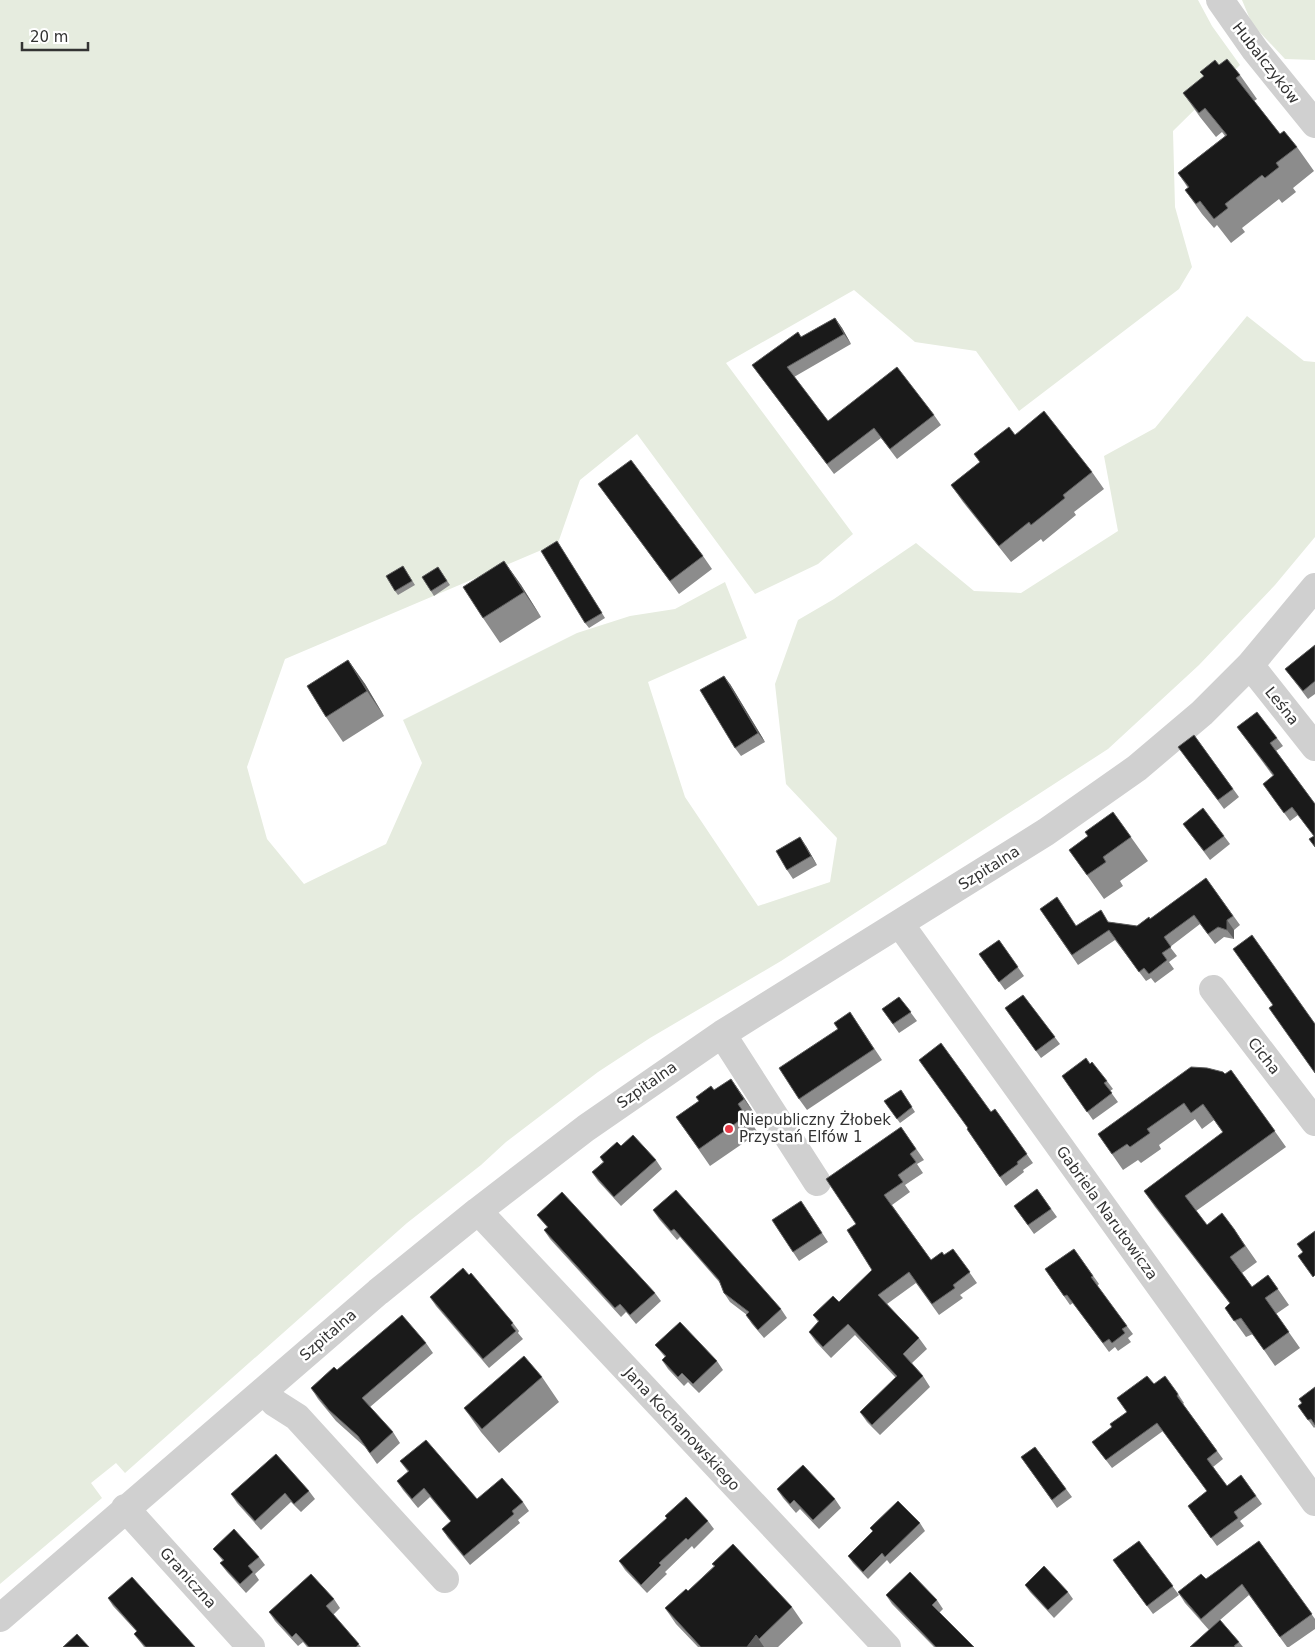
<svg xmlns="http://www.w3.org/2000/svg" width="1315" height="1647" font-family="'DejaVu Sans',sans-serif">
<style>
.green{fill:#e6ecdf}
.lines{fill:none;stroke-linecap:round;stroke-linejoin:round}
.minor{stroke:#d0d0d0;stroke-width:28}
.wall{fill:#8c8c8c}
.shaded-wall{fill:#5f5f5f}
.building{fill:#1a1a1a;stroke:#5f5f5f}
.poi-dot{fill:#e63946;stroke:#fff;stroke-width:2}
.labels{text-anchor:middle;stroke-width:5;stroke-linejoin:round;paint-order:stroke}
.street-label{font-size:15px;fill:#333;stroke:#fff}
.poi-label{font-size:15px;fill:#333;stroke:#fff;text-anchor:start}
</style>
<rect width="100%" height="100%" fill="#fff"/>
<!-- green -->
<path class="green" d="M0,0H1198L1212,26L1240,65L1173,131L1175,207L1192,267L1179,289L1019,411L976,351L915,342L854,290L726,363L853,534L818,564L755,594L637,434L580,480L558,543L285,659L247,767L267,839L304,884L386,844L422,763L403,720L577,633L630,616L675,609L725,582L747,638L648,682L685,797L758,906L830,882L837,838L786,784L775,684L798,620L834,599L916,543L974,591L1021,593L1118,531L1104,456L1155,428L1247,316L1304,361L1315,362V537L1275,585L1199,665L1108,749L781,961L650,1038L598,1072L506,1142L481,1165L407,1223L125,1473L116,1463L91,1483L102,1498L0,1584Z
M1242,0H1315V60L1285,59L1252,24Z"/>
<g class="lines">
<!-- minor -->
<path class="minor" d="M1220,0L1255,50L1315,124
M1250,665L1315,747
M900,924L1315,1502
M1213,989L1315,1122
M722,1034L817,1182
M478,1211L887,1647
M264,1391L275,1403L297,1417L445,1579
M125,1508L251,1647
M0,1618L378,1292L478,1211L586,1128L722,1034L1046,832L1137,768L1202,713L1250,665L1315,587"/>
</g>
<!-- wall -->
<path class="wall" d="M1219,65L1240,75L1257,99L1254,101L1280,134L1297,147L1314,171L1293,188L1296,192L1282,203L1279,199L1242,228L1245,232L1231,243L1217,225L1214,228L1202,214L1185,190L1188,188L1178,173L1225,136L1222,132L1216,137L1200,117L1183,93L1204,77L1200,72Z
M835,318L842,328L851,344L794,377L828,421L934,415L941,425L897,459L881,438L834,474L752,365Z
M974,454L1092,472L1104,489L1074,512L1076,515L1043,542L1041,539L1011,562L963,502L951,485L980,462Z
M598,484L703,556L712,569L679,594Z
M557,541L605,618L589,628L585,623Z
M504,561L521,585L541,617L500,643L483,618Z
M403,566L415,585L398,595L395,591Z
M438,567L450,585L434,596L422,577Z
M1315,645V694L1308,699L1285,669Z
M348,660L365,684L384,716L343,742L326,717Z
M730,684L765,742L741,756L735,748Z
M1237,727L1277,738L1283,746L1276,751L1315,804V847L1309,839L1314,836L1298,815L1290,821L1263,784L1273,776Z
M1194,735L1239,797L1224,809L1184,755Z
M1113,812L1148,861L1120,881L1123,886L1104,899L1069,850L1088,836Z
M1189,832L1224,836L1230,844L1210,860Z
M806,846L817,865L793,879L787,870Z
M1206,878L1240,925L1234,930V939L1224,937L1215,944L1200,924L1170,947L1177,956L1169,962L1174,969L1155,983L1151,978L1146,981L1115,940L1078,965L1040,909L1076,926L1109,922L1137,926L1150,919Z
M999,940L1024,976L1005,990L979,954Z
M1023,995L1060,1044L1041,1058L1005,1008Z
M899,997L917,1021L899,1033L882,1009Z
M850,1012L882,1060L807,1110L799,1099L838,1029Z
M1090,1064L1107,1081L1113,1089L1110,1091L1118,1102L1093,1120L1062,1076Z
M1231,1070L1286,1147L1196,1211L1207,1225L1234,1229L1257,1262L1242,1273L1252,1287L1268,1275L1289,1305L1276,1314L1300,1348L1275,1366L1253,1334L1246,1337L1225,1308L1230,1304L1155,1207L1144,1191L1223,1133L1214,1120L1202,1129L1195,1119L1159,1145L1161,1149L1141,1163L1138,1160L1123,1170L1098,1134L1225,1074Z
M731,1079L756,1116L750,1121L758,1133L710,1166L676,1117Z
M901,1090L915,1112L900,1123L884,1101Z
M995,1109L1033,1163L1023,1170L1024,1172L1006,1186L967,1129Z
M901,1127L924,1160L917,1164L923,1173L905,1185L910,1192L892,1205L931,1260L944,1255L953,1249L977,1283L960,1295L963,1298L939,1315L916,1283L887,1304L919,1338L927,1349L912,1363L923,1376L930,1387L880,1435L867,1422L860,1412L896,1378L855,1335L831,1358L816,1342L809,1332L818,1322L813,1315L839,1302L872,1270L856,1224Z
M600,1157L656,1160L662,1169L621,1206L598,1181L592,1172L603,1162Z
M1037,1189L1057,1217L1034,1234L1014,1206Z
M801,1201L828,1242L799,1261L793,1252Z
M653,1210L781,1309L787,1318L764,1338L752,1324L746,1315H747L730,1302L724,1293L720,1283L680,1237L677,1240L659,1219Z
M537,1215L655,1293L661,1301L636,1324L626,1312L621,1317L550,1239L544,1230L547,1227Z
M1074,1249L1099,1284L1097,1286L1133,1334L1128,1338L1131,1342L1118,1351L1115,1347L1109,1352L1073,1303L1070,1305L1045,1269Z
M469,1275L513,1323L519,1331L518,1333L523,1339L489,1368L436,1306L430,1297Z
M426,1343L433,1353L370,1407L393,1432L400,1443L377,1464L365,1447L336,1421L318,1399L311,1388L337,1370Z
M655,1345L717,1361L723,1370L699,1393L688,1382L684,1386L668,1369L662,1360L665,1357Z
M542,1377L559,1402L499,1453L481,1432L464,1408Z
M1154,1384L1178,1394L1184,1403L1183,1404L1223,1459L1213,1467L1227,1486L1241,1475L1262,1504L1240,1521L1244,1526L1217,1546L1188,1506L1207,1491L1163,1431L1112,1468L1092,1442L1112,1427Z
M1315,1387V1427L1314,1428L1298,1406L1302,1404Z
M1035,1447L1072,1497L1057,1508L1021,1457Z
M400,1461L477,1499L523,1502L529,1511L518,1520L520,1523L470,1565L448,1538L442,1529L451,1522L430,1497L418,1508L403,1490L397,1481L408,1472Z
M777,1489L835,1499L841,1508L819,1529L800,1509L796,1513L783,1498Z
M309,1491L315,1499L301,1512L291,1502L261,1530L237,1503L231,1494Z
M665,1516L708,1521L714,1529L694,1549L692,1546L665,1572L667,1574L647,1593L625,1570L619,1561L667,1519Z
M920,1523L925,1531L890,1564L887,1560L868,1579L853,1563L848,1556L873,1532L870,1528Z
M1139,1541L1179,1595L1153,1614L1113,1560Z
M1259,1541L1315,1619V1629L1289,1647H1287L1249,1595L1220,1620L1239,1642L1243,1647H1190L1209,1630L1185,1603L1178,1592L1206,1579Z
M213,1549L259,1557L265,1565L255,1574L259,1580L246,1593L227,1572L220,1563L223,1561Z
M712,1564L792,1607L803,1623L778,1647H698L676,1624L665,1608L688,1591L714,1566Z
M1025,1585L1068,1592L1073,1599L1054,1618L1030,1592Z
M886,1595L937,1600L943,1609L939,1613L974,1647H934L892,1604Z
M108,1598L195,1647H144L134,1634L137,1632L113,1606Z
M334,1599L340,1608L333,1615L361,1647H307L303,1642L298,1646L275,1621L269,1612Z"/>
<!-- shaded-wall -->
<path class="shaded-wall" d="M835,318L842,328L851,344L844,334Z
M504,561L521,585L541,617L524,592Z
M348,660L365,684L384,716L367,691Z
M724,676L730,684L765,742L758,733Z
M800,837L806,846L817,865L811,856Z
M1227,920L1234,930V939L1227,930Z
M731,1079L743,1096L756,1116L744,1099Z
M738,1104L750,1121L758,1133L746,1116Z
M756,1635L764,1647H747Z"/>
<!-- building -->
<path class="building" d="M1227,59L1240,75L1236,78L1280,134L1284,131L1297,147L1276,163L1279,167L1265,178L1262,175L1225,204L1228,208L1214,219L1200,201L1196,204L1185,190L1189,187L1178,173L1227,135L1205,108L1199,113L1183,93L1204,76L1200,72L1215,60L1219,65Z
M835,318L844,334L787,367L828,421L897,367L934,415L890,449L874,428L827,464L752,365L798,332L801,337Z
M1044,411L1092,472L1063,495L1065,498L1031,525L1029,522L999,546L951,485L980,462L974,454L1009,427L1015,435Z
M631,460L703,556L670,581L598,484Z
M557,541L602,613L585,623L541,551Z
M504,561L524,592L483,618L463,587Z
M403,566L412,581L395,591L386,576Z
M438,567L447,581L431,591L422,577Z
M1315,645V681L1303,691L1285,669Z
M348,660L367,691L326,717L307,686Z
M724,676L758,733L735,748L700,690Z
M1257,712L1277,738L1270,743L1315,804V847L1309,839L1314,836L1292,807L1284,813L1263,784L1274,775L1237,727Z
M1194,735L1233,789L1218,800L1178,747Z
M1203,808L1224,836L1204,851L1183,824Z
M1113,812L1131,837L1103,857L1106,862L1087,875L1069,850L1088,836L1085,832Z
M800,837L811,856L787,870L776,851Z
M1206,878L1233,916L1227,920V930L1218,927L1208,934L1194,915L1164,937L1171,947L1162,953L1167,960L1149,974L1144,968L1139,972L1109,930L1072,955L1040,909L1057,897L1076,926L1101,910L1108,922L1137,926L1149,917L1150,919Z
M1252,935L1315,1024V1073L1269,1008L1273,1005L1233,949Z
M999,940L1018,967L999,982L979,954Z
M1023,995L1055,1037L1036,1051L1005,1008Z
M899,997L911,1012L893,1024L882,1009Z
M850,1012L874,1049L799,1099L779,1068L838,1029L834,1023Z
M941,1043L991,1112L995,1109L1027,1154L1017,1162L1018,1164L1000,1177L967,1129L968,1128L919,1060Z
M1086,1058L1090,1064L1092,1062L1107,1081L1104,1083L1112,1093L1087,1112L1062,1076Z
M1191,1067L1207,1068L1223,1072L1225,1074L1231,1070L1275,1131L1185,1196L1207,1225L1222,1213L1234,1229L1245,1246L1230,1257L1252,1287L1268,1275L1278,1289L1265,1298L1289,1332L1264,1350L1241,1318L1234,1321L1225,1308L1230,1303L1144,1191L1223,1132L1203,1104L1191,1113L1184,1103L1147,1129L1150,1133L1130,1147L1127,1144L1112,1154L1098,1134Z
M731,1079L744,1099L738,1104L746,1116L699,1149L676,1117L699,1101L696,1097L711,1086L714,1090Z
M901,1090L912,1107L897,1119L884,1101Z
M901,1127L916,1149L910,1154L916,1162L898,1175L903,1182L884,1195L931,1260L942,1252L944,1255L953,1249L970,1272L953,1285L955,1288L932,1304L909,1272L878,1295L919,1338L903,1354L923,1376L872,1425L860,1412L897,1376L848,1324L823,1347L809,1332L819,1321L813,1315L833,1296L839,1302L872,1270L847,1230L856,1224L826,1179Z
M633,1135L656,1160L614,1197L592,1172L604,1162L600,1157L617,1142L621,1146Z
M1037,1189L1051,1209L1028,1225L1014,1206Z
M676,1190L781,1309L758,1330L746,1315L749,1312L724,1293L719,1280L674,1229L671,1231L653,1210Z
M562,1192L655,1293L630,1315L620,1304L615,1308L544,1230L548,1227L537,1215Z
M801,1201L822,1233L793,1252L772,1220Z
M1315,1231V1275L1313,1277L1298,1256L1303,1252L1297,1244Z
M1074,1249L1093,1276L1091,1277L1127,1326L1122,1329L1125,1333L1112,1343L1109,1339L1103,1343L1067,1295L1064,1296L1045,1269Z
M463,1268L469,1275L471,1273L513,1323L511,1325L516,1331L483,1359L430,1297Z
M402,1315L426,1343L362,1398L393,1432L370,1453L358,1436L329,1410L311,1388L334,1367L337,1370Z
M680,1322L717,1361L693,1384L682,1373L678,1377L662,1360L666,1356L655,1345Z
M524,1356L542,1377L482,1429L464,1408Z
M1147,1376L1154,1384L1165,1376L1178,1394L1177,1396L1217,1451L1207,1459L1227,1486L1241,1475L1256,1496L1234,1512L1238,1518L1211,1538L1188,1506L1207,1491L1157,1423L1106,1460L1092,1442L1112,1427L1110,1424L1127,1412L1117,1398Z
M1315,1387V1425L1311,1419L1308,1420L1298,1406L1302,1403L1299,1399Z
M426,1440L477,1499L502,1478L523,1502L512,1511L514,1514L464,1556L442,1529L451,1521L424,1488L412,1499L397,1481L409,1471L400,1461Z
M1035,1447L1066,1489L1052,1500L1021,1457Z
M276,1454L309,1491L294,1504L285,1493L255,1521L231,1494Z
M803,1465L835,1499L813,1520L794,1500L790,1504L777,1489Z
M686,1497L708,1521L688,1540L686,1538L659,1563L661,1565L641,1585L619,1561L667,1518L665,1516Z
M898,1501L920,1523L885,1557L882,1553L863,1572L848,1556L873,1531L870,1528Z
M234,1529L259,1557L248,1566L253,1572L240,1584L220,1563L224,1560L213,1549Z
M1139,1541L1173,1586L1147,1606L1113,1560Z
M1259,1541L1312,1614L1280,1637L1242,1584L1201,1619L1178,1592L1201,1574L1206,1579Z
M733,1544L792,1607L759,1639L756,1635L747,1647H701L665,1608L686,1589L688,1591L715,1566L712,1564Z
M1044,1566L1068,1592L1048,1610L1025,1585Z
M910,1572L937,1600L932,1605L974,1647H936L886,1595Z
M311,1574L334,1599L326,1606L359,1644L356,1647H309L296,1633L292,1637L269,1612Z
M132,1577L195,1647H146L134,1634L137,1631L108,1598Z
M1220,1620L1239,1642L1234,1646L1235,1647H1190Z
M77,1634L89,1647H63Z"/>
<!-- markers -->
<circle class="poi-dot" cx="729" cy="1129" r="5"/>
<g class="labels">
<!-- street labels -->
<g class="street-label">
<text transform="translate(1266 63) rotate(52)" y="5">Hubalczyków</text>
<text transform="translate(1282 706) rotate(51)" y="5">Leśna</text>
<text transform="translate(989 868) rotate(-32)" y="5">Szpitalna</text>
<text transform="translate(1264 1056) rotate(52)" y="5">Cicha</text>
<text transform="translate(647 1085) rotate(-35)" y="5">Szpitalna</text>
<text transform="translate(1107 1213) rotate(54)" y="5">Gabriela Narutowicza</text>
<text transform="translate(328 1335) rotate(-41)" y="5">Szpitalna</text>
<text transform="translate(682 1429) rotate(47)" y="5">Jana Kochanowskiego</text>
<text transform="translate(188 1578) rotate(48)" y="5">Graniczna</text>
</g>
<!-- poi labels -->
<g class="poi-label">
<text x="739" y="1125">Niepubliczny Żłobek<tspan x="739" dy="17">Przystań Elfów 1</tspan></text>
</g>
</g>
<!-- scale -->
<path d="M22 42v8h66v-8" fill="none" stroke="#333333" stroke-width="2.5"/>
<text x="30" y="42" font-size="15" fill="#333333" stroke="#ffffff" stroke-width="4" paint-order="stroke">20 m</text>
</svg>
